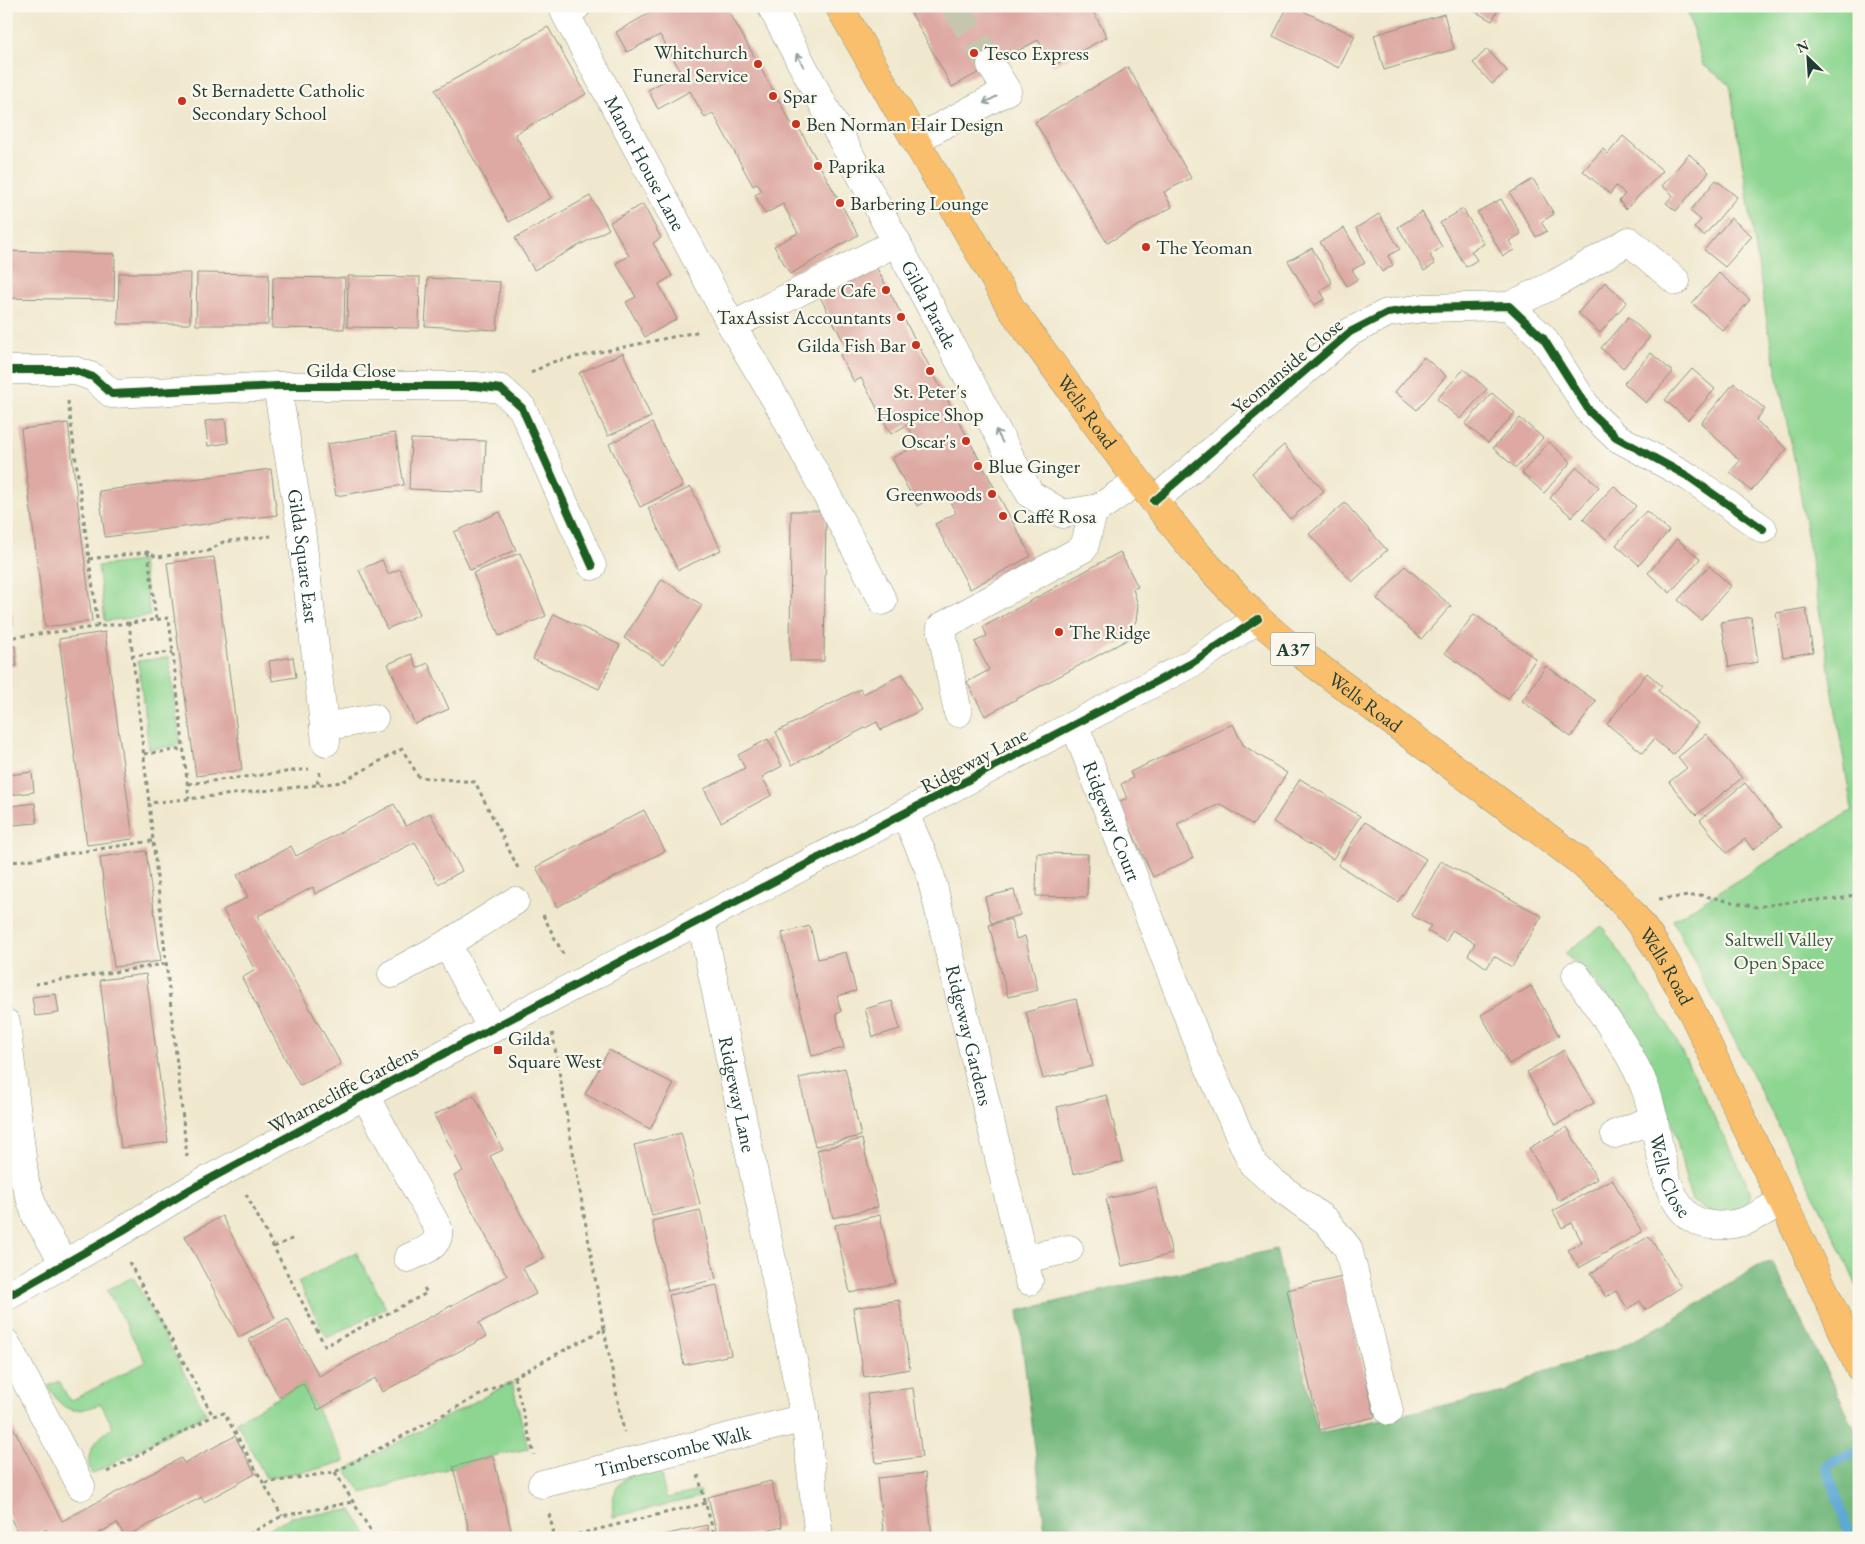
<svg xmlns="http://www.w3.org/2000/svg" width="1865" height="1544" font-family="'EB Garamond',serif">
<style>
.green{fill:#8dd691;stroke:#568a62}
.forest{fill:#72b77b;stroke:#487a58}
.lines{fill:none;stroke-linecap:round;stroke-linejoin:round}
.stream{stroke:#5da8d5;stroke-width:10}
.building{fill:#dda9a2}
.minor-tunnel{stroke:#c6c6af;stroke-width:28;stroke-dasharray:28 14;stroke-linecap:butt}
.minor-casing{stroke:#889281;stroke-width:29}
.highway-casing{stroke:#889281;stroke-width:29}
.path{stroke:#889281;stroke-width:3;stroke-dasharray:4 4;stroke-linecap:butt}
.minor{stroke:#fff;stroke-width:28}
.highway{stroke:#f9bf6d;stroke-width:28}
.cycleway-casing{stroke:#fbf7ec;stroke-width:11}
.cycleway{stroke:#1b5e20;stroke-width:8}
.oneway{stroke:#8f9e9a}
.poi-dot{fill:#c8321e;stroke:#fbf7ec;stroke-width:2}
.labels{text-anchor:middle;stroke-width:4.5;stroke-linejoin:round;paint-order:stroke}
.shield{fill:#fbf7ec;stroke:#61756b;stroke-width:1}
.shield-label{font-size:19px;font-weight:bold;fill:#1f3d34}
.poi-label{font-size:20px;fill:#1f3d34;stroke:#fbf7ec;text-anchor:start}
.street-label{font-size:20px;fill:#1f3d34;stroke:#fbf7ec}
.park-label{font-size:20px;fill:#355c47;stroke:#fbf7ec}
</style>
<rect width="100%" height="100%" fill="#fbf7ec"/>
<filter id="ink" filterUnits="userSpaceOnUse"><feTurbulence type="fractalNoise" baseFrequency=".02" numOctaves="2"/><feDisplacementMap in="SourceGraphic" scale="10" xChannelSelector="R" yChannelSelector="G"/><feConvolveMatrix kernelMatrix="1 2 1 2 8 2 1 2 1" color-interpolation-filters="sRGB"/></filter>
<filter id="wash" filterUnits="userSpaceOnUse"><feTurbulence type="fractalNoise" baseFrequency=".0096" numOctaves="4" result="noise"/><feDisplacementMap in="SourceGraphic" scale="20" xChannelSelector="R" yChannelSelector="G"/><feGaussianBlur stdDeviation="1.12" result="paint"/><feColorMatrix in="noise" values="0 0 0 0 0 0 0 0 0 0 0 0 0 0 0 0 0 1.4 0 .05"/><feComposite in="paint" operator="in"/></filter>
<g filter="url(#wash)">
<rect width="100%" height="100%" fill="#f0e8ce"/>
<!-- green -->
<path class="green" d="M1686,6H1859V1291L1836,1239L1673,920L1852,810L1797,473L1768,328L1730,84L1703,65Z
M142,561L150,616L105,621L98,566Z
M169,657L180,745L149,749L138,661Z
M1602,926L1669,1026L1752,1193L1746,1205L1730,1213L1711,1214L1692,1201C1682,1170 1678,1135 1666,1105C1648,1058 1606,981 1564,954Z
M356,1252L386,1308L327,1338L298,1282Z
M133,1277L206,1414L92,1474C82,1453 97,1438 113,1427L101,1404C73,1414 64,1414 48,1386L59,1381L70,1401L146,1362L107,1290Z
M512,1382L528,1449L493,1456L362,1493L346,1470Z
M303,1384L345,1461L318,1469L266,1478L236,1421Z
M659,1466L666,1498L700,1491V1497L613,1517C610,1479 626,1475 659,1466Z
M352,1510L369,1538H269L265,1531L291,1517Z"/>
<!-- forest -->
<path class="forest" d="M1276,1249L1318,1433L1505,1392L1543,1371L1619,1348L1674,1319L1758,1266L1772,1261L1859,1437V1538H1046L1018,1311Z"/>
<g class="lines">
<!-- stream -->
<path class="stream" d="M1851,1538L1826,1466L1859,1451"/>
</g>
<g id="blocks">
<!-- building -->
<path class="building" d="M647,6H726L795,130L799,128L858,235L790,274L774,246L798,233L783,204L765,214L755,195L762,191L757,183L753,186L713,113L705,118L690,91L658,109L648,90L681,72L660,35L627,52L616,32L648,14L650,11Z
M915,6H1090L1107,37L1053,66L1038,40L952,87L909,9Z
M1288,6H1293L1355,36L1339,68L1273,36Z
M1465,6H1500L1492,21Z
M1444,14L1454,49L1384,70L1374,35Z
M548,27L586,94L515,134L551,198L509,222L435,90Z
M1487,49L1507,71L1492,84L1473,63Z
M1128,67L1191,178L1164,192L1172,207L1107,243L1035,122Z
M1623,136L1663,171L1626,209L1619,201L1625,194L1616,186L1610,194L1583,171L1603,149L1608,154Z
M1689,154L1709,172L1676,211L1666,203L1673,195L1662,186Z
M1533,179L1554,214L1541,222L1547,231L1536,237L1510,193Z
M1716,180L1737,197L1704,236L1694,228L1701,220L1690,211Z
M590,196L609,229L534,270L515,238Z
M1501,199L1521,234L1509,241L1514,250L1503,256L1477,212Z
M643,204L661,238L653,243L672,276L659,284L677,319L645,337L626,302L636,297L616,263L629,256L610,222Z
M1463,209L1484,244L1471,251L1477,260L1466,267L1440,223Z
M1422,212L1442,247L1430,255L1435,264L1424,271L1398,227Z
M1379,214L1400,249L1388,256L1393,265L1382,272L1356,228Z
M1731,218L1752,236L1725,267L1704,250Z
M1344,228L1365,263L1352,270L1358,279L1347,286L1320,242Z
M1312,248L1332,283L1320,290L1325,299L1314,305L1288,261Z
M6,251L115,254L114,300L6,298Z
M874,263L1031,556L970,589L935,524L956,513L944,491L917,506L892,458L918,445L907,425L891,434L861,378L854,382L840,355L848,350L818,293Z
M119,273H191L190,324H118Z
M197,273L269,274L268,325H196Z
M1719,273L1750,300L1723,331L1692,303Z
M348,276L420,277L419,328L347,327Z
M273,277L345,278L344,329L272,328Z
M428,278L500,282L497,330L425,326Z
M1605,282L1627,302L1600,333L1578,313Z
M1628,317L1650,337L1623,368L1601,348Z
M623,353L651,417L608,436L579,373Z
M1651,353L1673,372L1646,403L1624,383Z
M1424,357L1446,376L1417,410L1395,392Z
M1464,369L1487,389L1460,419L1437,399Z
M1692,369L1715,389L1688,420L1665,400Z
M1734,383L1765,409L1756,420L1787,449L1751,491L1730,472L1740,461L1701,423Z
M1492,393L1515,413L1488,443L1465,424Z
M1520,418L1543,438L1516,468L1493,448Z
M225,419L228,443L208,446L205,421Z
M68,423L92,621L45,627L21,429Z
M652,423L683,486L640,507L609,444Z
M395,433L404,485L336,496L327,444Z
M411,439L486,441L484,492L409,489Z
M1549,442L1571,462L1544,493L1522,473Z
M1284,445L1324,491L1290,519L1252,473Z
M1577,467L1599,487L1572,517L1550,498Z
M271,469L277,515L105,537L99,491Z
M1614,486L1636,506L1606,539L1583,519Z
M691,487L721,550L678,570L648,508Z
M1345,503L1387,550L1352,582L1309,534Z
M791,511H826L824,661H790Z
M1646,511L1669,531L1639,565L1616,545Z
M500,512L516,550L470,570L454,532Z
M1677,539L1700,559L1670,593L1648,573Z
M1120,552L1138,587L1133,589L1138,605L1136,621L1131,628L1134,636L985,716L967,682L989,670L975,642L987,636L983,627Z
M520,553L546,616L499,636L473,573Z
M214,557L242,770L196,776L167,563Z
M382,560L388,574L400,569L420,614L387,629L359,570Z
M1405,566L1451,606L1421,639L1377,599Z
M1709,566L1731,586L1701,620L1678,600Z
M662,579L702,605L664,664L624,638Z
M10,605L13,625L6,626V606Z
M1806,608L1813,652L1783,657L1776,613Z
M554,614L620,645L599,689L533,659Z
M1474,614L1536,659L1508,699L1445,653Z
M1751,617L1758,662L1729,667L1721,622Z
M105,632L133,839L87,845L59,639Z
M15,646L17,666L6,667V647Z
M411,654L417,668L428,663L449,709L415,724L388,664Z
M293,657L296,677L272,681L269,661Z
M1546,666L1596,701L1571,737L1522,701Z
M1647,673L1662,686L1658,691L1698,723L1673,755L1654,739L1643,753L1607,724Z
M903,674L921,710L881,730L877,722L792,765L776,732L860,689L863,694Z
M1233,724L1243,745L1287,773L1253,825L1220,804L1177,824L1193,858L1153,877L1118,802L1127,798L1121,784L1133,778L1130,772Z
M1706,734L1742,778L1696,815L1669,782L1687,768L1678,757Z
M768,739L782,766L762,777L772,795L721,822L704,789L745,768L738,755Z
M32,772L34,792L10,795L8,775Z
M1300,779L1360,816L1333,859L1273,822Z
M1745,783L1781,827L1753,850L1745,839L1727,853L1700,820Z
M35,803L37,823L13,825L11,806Z
M394,804L406,826L430,813L462,871L438,884L415,842L315,894L313,887L258,916L341,1064L300,1086L242,978L255,970L223,910L248,897L237,875L291,846L296,856Z
M644,810L665,851L557,907L536,867Z
M1365,822L1426,859L1398,902L1338,865Z
M146,851L161,961L114,967L100,857Z
M1037,853L1088,854L1087,897L1036,896Z
M1441,861L1542,916L1512,967L1494,956L1487,968L1468,955L1475,943L1452,930L1446,942L1427,931L1431,926L1411,915Z
M1014,890L1020,915L991,923L985,897Z
M1011,919L1016,939L1025,936L1038,990L1008,997L989,925Z
M810,926L818,959L846,952L856,991L837,996L841,1012L836,1014L844,1048L812,1056L782,933Z
M146,974L168,1142L121,1148L100,980Z
M1531,986L1559,1036L1509,1064L1481,1015Z
M56,994L59,1013L35,1016L32,997Z
M1076,999L1093,1066L1043,1079L1026,1012Z
M892,1001L900,1029L873,1037L865,1009Z
M609,1050L674,1084L650,1129L585,1094Z
M1564,1050L1594,1103L1556,1125L1527,1072Z
M845,1068L861,1136L815,1146L799,1078Z
M474,1095L503,1150L490,1156L544,1258L523,1268L536,1294L479,1323L486,1337L382,1392L375,1378L318,1410L303,1384L279,1397L249,1339L288,1319L319,1376L507,1276L454,1176L463,1171L434,1115Z
M1107,1095L1123,1162L1073,1174L1057,1107Z
M1567,1127L1597,1179L1559,1201L1529,1148Z
M681,1133L700,1204L652,1216L634,1145Z
M862,1139L878,1207L833,1218L817,1150Z
M1612,1179L1642,1232L1579,1268L1568,1250L1582,1242L1572,1223L1562,1228L1553,1211Z
M1156,1187L1172,1254L1122,1266L1106,1199Z
M700,1210L716,1279L668,1291L652,1221Z
M880,1215L895,1283L850,1293L835,1225Z
M222,1216L275,1318L239,1337L185,1236Z
M1649,1236L1681,1287L1646,1310L1640,1301L1628,1309L1616,1291L1606,1297L1591,1273Z
M1342,1277L1375,1417L1320,1430L1287,1290Z
M717,1285L731,1355L684,1365L669,1295Z
M899,1300L910,1369L864,1377L853,1308Z
M913,1388L922,1457L876,1463L867,1394Z
M6,1414L62,1521L181,1458L184,1463L235,1436L255,1474L204,1502L202,1497L125,1537L117,1523L90,1538H51L46,1529L30,1538H21L6,1510Z
M493,1456L513,1538H471L453,1467Z
M925,1473L932,1536L884,1538L877,1478Z
M771,1481L782,1527L739,1538H718L708,1497Z
M707,1525L710,1538H656L655,1537Z"/>
</g>
</g>
<g filter="url(#ink)">
<use href="#blocks" fill-opacity="0" stroke="#889281" stroke-width="1"/>
<g class="lines">
<!-- minor-tunnel -->
<path class="minor-tunnel" d="M955,6L991,65"/>
<!-- minor casing -->
<g class="minor-casing">
<g id="minor">
<path id="s1" d="M577,6L565,13L732,326L897,242"/>
<path id="s2" d="M771,6L1030,494L1063,514L1099,508L1138,481"/>
<path d="M915,140L1007,91L991,65"/>
<path d="M1509,306L1555,284L1629,241L1676,281"/>
<path d="M732,326L780,407L883,601"/>
<path d="M6,370H73L93,377L112,394L277,386H476L501,389L522,408L592,566"/>
<path id="s3" d="M277,386L301,529L326,742"/>
<path d="M1154,501L1350,332L1387,313L1424,308L1509,306L1543,338L1590,412L1616,437L1689,477L1763,529"/>
<path d="M958,713L941,627L1084,548L1094,509"/>
<path id="s4" d="M1075,726L1200,1047L1252,1163L1273,1182L1326,1221L1348,1248L1389,1411"/>
<path d="M324,727L374,718"/>
<path id="s5" d="M905,814L929,869L1029,1281"/>
<path id="s6" d="M701,920L805,1418L819,1538"/>
<path d="M392,974L447,944"/>
<path id="s7" d="M1576,975C1598,1008 1632,1052 1645,1088C1666,1141 1654,1246 1742,1222C1755,1218 1770,1208 1782,1201"/>
<path d="M6,1023L25,1182L36,1216L65,1264"/>
<path d="M492,1029L447,944L515,901"/>
<path d="M365,1096L438,1228C441,1247 423,1251 408,1258"/>
<path d="M1615,1134L1654,1119"/>
<path d="M1024,1259L1069,1249"/>
<path d="M6,1297L115,1235L191,1189L382,1086L1192,663L1258,619"/>
<path d="M6,1343L81,1486"/>
<path id="s8" d="M542,1484L805,1418"/>
</g>
</g>
<!-- highway casing -->
<g class="highway-casing">
<g id="highway">
<path id="s9" d="M839,6L1011,308L1138,481L1196,553L1258,619L1286,643L1577,859C1596,876 1616,892 1631,912C1679,971 1707,1046 1740,1114C1781,1198 1821,1282 1859,1367"/>
</g>
</g>
<!-- path -->
<path class="path" d="M531,373L552,362L701,331
M68,401L98,626
M148,552L156,619
M89,559L148,552L156,557L208,551L223,542L271,536
M129,622L149,803
M6,638L169,618L189,799
M131,656L173,652
M144,754L184,749
M320,772L317,785L342,782L402,749L419,777L475,782L519,870
M188,784L309,769
M6,863L152,841
M1659,899L1700,895L1757,907L1790,902L1840,899L1859,893
M543,915L564,956
M35,984L166,964
M187,1157L149,803L317,785
M246,1194L325,1346L427,1293L423,1286
M274,1247L294,1238
M129,1262L213,1416
M604,1329L624,1432
M514,1377L534,1455
M107,1472L213,1416L224,1413L282,1516
M335,1472L375,1538
M698,1475L715,1538
M265,1483L335,1472L604,1329L552,1031
M549,1514L555,1538
M242,1538L282,1516L352,1502
M562,1538L706,1503"/>
<!-- minor -->
<use href="#minor" class="minor"/>
<!-- highway -->
<use href="#highway" class="highway"/>
<!-- cycleway casing -->
<g class="cycleway-casing">
<path id="cycleway" d="M6,370H73L93,377L112,394L277,386H476L501,389L522,408L592,566
M1154,501L1350,332L1387,313L1424,308L1509,306L1543,338L1590,412L1616,437L1689,477L1763,529
M6,1297L115,1235L191,1189L382,1086L1192,663L1258,619"/>
</g>
<!-- cycleway -->
<use href="#cycleway" class="cycleway"/>
</g>
<!-- one-way arrows -->
<defs><path id="oneway-shaft" d="M-6 0H5M1.5-3L5.5 0L1.5 3" fill="none" stroke-width="1.6" stroke-linecap="round" stroke-linejoin="round" transform="scale(1.25)"/></defs>
<g class="oneway">
<use href="#oneway-shaft" transform="translate(800 60) rotate(-118)"/>
<use href="#oneway-shaft" transform="translate(990 100) rotate(152)"/>
<use href="#oneway-shaft" transform="translate(999 436) rotate(-118)"/>
</g>
</g>
<!-- markers -->
<g class="poi-dot">
<circle cx="974" cy="53" r="5"/>
<circle cx="758" cy="64" r="5"/>
<circle cx="773" cy="96" r="5"/>
<circle cx="182" cy="101" r="5"/>
<circle cx="796" cy="124" r="5"/>
<circle cx="818" cy="166" r="5"/>
<circle cx="840" cy="203" r="5"/>
<circle cx="1146" cy="247" r="5"/>
<circle cx="886" cy="290" r="5"/>
<circle cx="901" cy="317" r="5"/>
<circle cx="916" cy="345" r="5"/>
<circle cx="930" cy="371" r="5"/>
<circle cx="966" cy="441" r="5"/>
<circle cx="978" cy="466" r="5"/>
<circle cx="992" cy="494" r="5"/>
<circle cx="1003" cy="516" r="5"/>
<circle cx="1059" cy="632" r="5"/>
<rect x="493" y="1045" width="10" height="10" rx="2.5"/>
</g>
<g class="labels">
<!-- shield labels -->
<rect class="shield" x="1270.5" y="632.5" width="45" height="33" rx="4"/>
<g class="shield-label">
<text x="1293" y="656">A37</text>
</g>
<!-- poi labels -->
<g class="poi-label">
<text x="748" y="59" text-anchor="end">Whitchurch<tspan x="748" dy="23">Funeral Service</tspan></text>
<text x="984" y="60">Tesco Express</text>
<text x="192" y="97">St Bernadette Catholic<tspan x="192" dy="23">Secondary School</tspan></text>
<text x="783" y="103">Spar</text>
<text x="806" y="131">Ben Norman Hair Design</text>
<text x="828" y="173">Paprika</text>
<text x="850" y="210">Barbering Lounge</text>
<text x="1156" y="254">The Yeoman</text>
<text x="876" y="297" text-anchor="end">Parade Cafe</text>
<text x="891" y="324" text-anchor="end">TaxAssist Accountants</text>
<text x="906" y="352" text-anchor="end">Gilda Fish Bar</text>
<text x="930" y="398" text-anchor="middle">St. Peter's<tspan x="930" dy="23">Hospice Shop</tspan></text>
<text x="956" y="448" text-anchor="end">Oscar's</text>
<text x="988" y="473">Blue Ginger</text>
<text x="982" y="501" text-anchor="end">Greenwoods</text>
<text x="1013" y="523">Caffé Rosa</text>
<text x="1069" y="639">The Ridge</text>
<text x="508" y="1045">Gilda<tspan x="508" dy="23">Square West</tspan></text>
</g>
<!-- street labels -->
<g class="street-label">
<text dy="7" stroke="none"><textPath href="#s1" startOffset="184">Manor House Lane</textPath></text>
<text dy="7" stroke="none"><textPath href="#s2" startOffset="338">Gilda Parade</textPath></text>
<text transform="translate(1287 366) rotate(-40)" y="7">Yeomanside Close</text>
<text x="351" y="377">Gilda Close</text>
<text dy="7" stroke="none"><textPath href="#s9" startOffset="476">Wells Road</textPath></text>
<text dy="7" stroke="none"><textPath href="#s3" startOffset="172">Gilda Square East</textPath></text>
<text dy="7" stroke="none"><textPath href="#s9" startOffset="881">Wells Road</textPath></text>
<text transform="translate(974 760) rotate(-28)" y="7">Ridgeway Lane</text>
<text dy="7" stroke="none"><textPath href="#s4" startOffset="102">Ridgeway Court</textPath></text>
<text dy="7" stroke="none"><textPath href="#s9" startOffset="1285">Wells Road</textPath></text>
<text dy="7" stroke="none"><textPath href="#s5" startOffset="231">Ridgeway Gardens</textPath></text>
<text transform="translate(343 1089) rotate(-28)" y="7">Wharnecliffe Gardens</text>
<text dy="7" stroke="none"><textPath href="#s6" startOffset="178">Ridgeway Lane</textPath></text>
<text dy="7" stroke="none"><textPath href="#s7" startOffset="224">Wells Close</textPath></text>
<text dy="7" stroke="none"><textPath href="#s8" startOffset="135">Timberscombe Walk</textPath></text>
</g>
<!-- park labels -->
<g class="park-label">
<text x="1779" y="946">Saltwell Valley<tspan x="1779" dy="23">Open Space</tspan></text>
</g>
</g>
<!-- margin -->
<rect width="1865" height="1544" fill="none" stroke="#fbf7ec" stroke-width="25"/>
<!-- north arrow -->
<g transform="translate(1808 58) rotate(335)" stroke="#fbf7ec" stroke-width="4" paint-order="stroke">
<path d="M0-4L9 19L0 12L-9 19Z" fill="#1f3d34"/>
<text y="-8" font-size="14" font-weight="bold" text-anchor="middle" fill="#1f3d34">N</text>
</g>
</svg>
